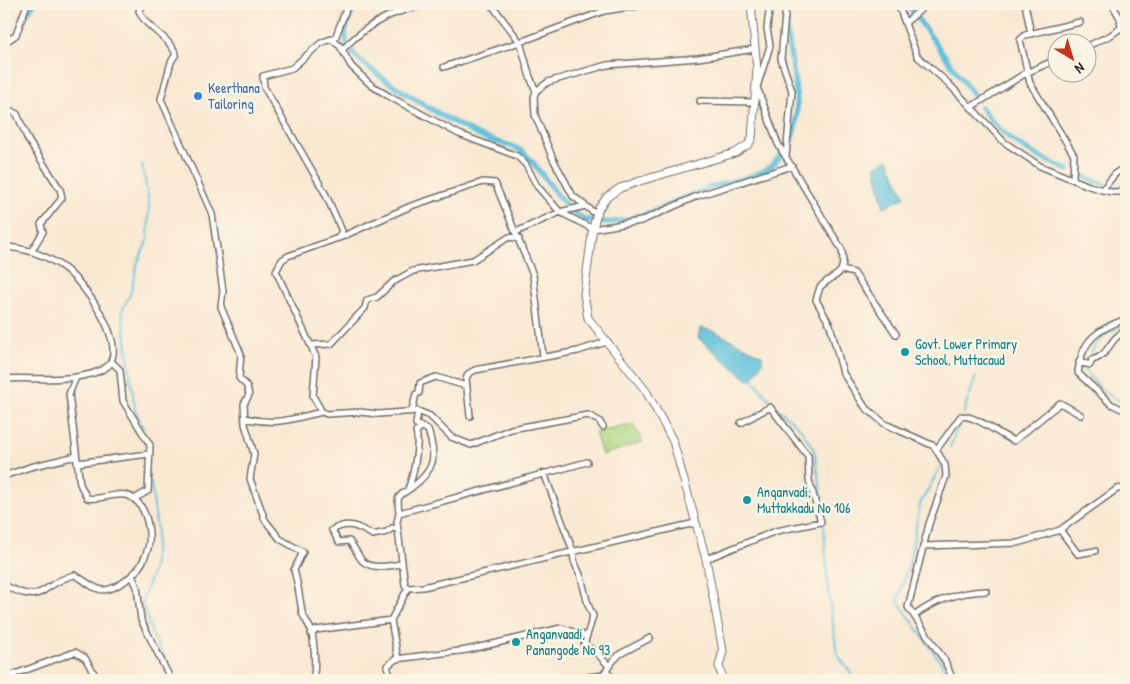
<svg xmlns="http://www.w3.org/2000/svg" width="1130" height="684" font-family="'Patrick Hand',sans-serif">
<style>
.green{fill:#aad682;stroke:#6a8056}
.water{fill:#5ec1dc;stroke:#447684}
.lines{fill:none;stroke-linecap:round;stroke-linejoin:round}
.stream{stroke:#5ec1dc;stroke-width:2}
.canal{stroke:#5ec1dc;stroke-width:5.5}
.street-casing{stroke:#736e66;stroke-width:8}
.secondary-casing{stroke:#736e66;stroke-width:9}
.street{stroke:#fff;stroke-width:5}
.secondary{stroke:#fff;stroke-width:7}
.shop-dot{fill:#3f7fe0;stroke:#fcf5e5;stroke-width:2}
.culture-dot{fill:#0f9aa8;stroke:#fcf5e5;stroke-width:2}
.labels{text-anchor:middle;stroke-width:5;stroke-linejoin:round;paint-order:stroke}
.shop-label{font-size:14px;fill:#366cbe;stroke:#fcf5e5;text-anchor:start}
.culture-label{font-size:14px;fill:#0d838f;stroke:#fcf5e5;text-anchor:start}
</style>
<rect width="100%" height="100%" fill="#fcf5e5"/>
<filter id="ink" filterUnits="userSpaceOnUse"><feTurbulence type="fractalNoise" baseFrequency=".02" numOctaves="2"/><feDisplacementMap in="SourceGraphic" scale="10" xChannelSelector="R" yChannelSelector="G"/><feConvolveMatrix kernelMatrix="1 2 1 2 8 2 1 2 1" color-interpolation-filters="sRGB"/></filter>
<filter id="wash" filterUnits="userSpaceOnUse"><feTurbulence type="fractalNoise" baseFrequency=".0096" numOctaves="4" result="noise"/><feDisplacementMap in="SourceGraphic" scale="20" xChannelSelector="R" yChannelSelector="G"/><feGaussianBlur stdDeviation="1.12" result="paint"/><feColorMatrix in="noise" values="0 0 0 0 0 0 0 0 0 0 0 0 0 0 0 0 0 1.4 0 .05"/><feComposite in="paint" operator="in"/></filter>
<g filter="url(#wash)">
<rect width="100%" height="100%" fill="#f9e9d3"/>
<!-- green -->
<path class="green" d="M633,424L643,442L602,455L595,433Z"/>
<!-- water -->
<path class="water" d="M888,159L905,197L884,207L875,166Z
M700,328L714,331L763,356L761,359L763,361L753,378L750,377L748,380L698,338Z"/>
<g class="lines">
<!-- stream -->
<path class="stream" d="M142,164L149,203L148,239L138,262L130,295L122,310L135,409L143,429
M1126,326C1100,332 1092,347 1084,370L1102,390L1126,405
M749,375L775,406L801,429L814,450L822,497L828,588L837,654L856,680
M963,414L976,377
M950,447L961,419
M943,462L920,504L910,559L898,601L947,671
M151,483L157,530L153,570L142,601L152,634L176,680"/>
<!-- canal -->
<path class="canal" d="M355,4C350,16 342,31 347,44C355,67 455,124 480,136C493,142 515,144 525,154C544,171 564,216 591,221C630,228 668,203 703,190C722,183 746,180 764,171C775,165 786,149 791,139C806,109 788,56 786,23
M907,4L975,97
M29,11L34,4
M4,38L10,36
M981,107C1005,141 1031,154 1068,170
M1079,175L1104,184
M1111,188H1126"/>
</g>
</g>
<g filter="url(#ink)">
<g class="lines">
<!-- street casing -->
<g class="street-casing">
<path id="street" d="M140,4L142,7L139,11C147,30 168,35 176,54L171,62L161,99L212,214L223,291L221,307L241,354L239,378L247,386L249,395L244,404L245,424L254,454L250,479L265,520L280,539L303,552L294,570C298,584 300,598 302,612C304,619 309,624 311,630C314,641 317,671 312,680
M394,4L399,12
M491,4L520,42L530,77L536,91
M770,4L767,28L770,46L757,87L778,144L842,250C846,279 836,271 820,287L816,300L830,325L843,373L865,407L885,424L934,446L945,465L946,476L929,524L908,607L945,661L953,680
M786,4L781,59L792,91L786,156
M898,4L917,56L948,83L1004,142L1040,166L1089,186L1111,192H1126
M1025,4L1031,34
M905,23L927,4
M334,41L348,4
M4,43L16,35L27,4
M1088,46L1111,35L1121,28L1120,18L1112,4
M342,50C368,23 393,10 431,4
M444,67L520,42L604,11L649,4
M700,101L756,102
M4,107L17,114L28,140L60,189L62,198L41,224L43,232L32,250
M971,107L1026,73L1058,59
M1073,179L1074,155L1030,83L1020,40L1025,35L1080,22
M1102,190L1116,173L1126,166
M597,215L573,196L553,159L535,115L534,97L536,91L548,82L607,65L698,58L755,49
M516,232L560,212L585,206
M339,238L411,206L483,182L495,183L533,275L543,356
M4,247C26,248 46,255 64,268C84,283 128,343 108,366C84,384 33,377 4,379
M842,270L854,273L896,334
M1126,319C1098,329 1081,340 1078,373L1111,404L1126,411
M311,345L331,344L365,308L367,300L377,297L393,282L413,271L473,260L509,237L519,239
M112,362L120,370L123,401L150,445L148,491L134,499
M1079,362L1090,365L1092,360C1110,356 1108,338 1126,331
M412,411L416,394L419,393L420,383L436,377L466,386
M470,416L466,379L468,374L475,370L578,351L606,342
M245,418C277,426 291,419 322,412
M603,427L599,421L588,415L511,429L471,445L451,437L430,416L418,411L378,414L360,412L327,414L322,412L313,396L316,357L276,271L282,260L288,256L338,238L342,231L325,193L264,87L263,76L292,68L321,43L331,39L340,46L351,66L371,85L390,97L459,134L517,156L526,165L537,186L560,212L593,229L641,221L697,196L792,166
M937,449L961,416C980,417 996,433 1014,441L1060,403L1081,415
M587,462L399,513L397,522L405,585L408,588L423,587L695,523
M77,463L149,454
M544,473L573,551C573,564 577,566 581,577C585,591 586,603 593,616L584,645L595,651L609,666
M4,476L30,467L76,456
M408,489C413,478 420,443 416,432L421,427
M399,513C399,508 397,502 399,497C402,493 407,491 411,488C435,470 437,458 428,430L416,424L418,411
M397,529L392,528L387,532L373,535C357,526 349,521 332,530L339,542L349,541C354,547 356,551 360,558C368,571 389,566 401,564
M1060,530L1078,554L1095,551
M923,546L1018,543L1060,530L1117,489L1126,488
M706,559L776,531L821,522L809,480L808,456L770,407L741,423
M132,575L137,587L141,620L171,680
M4,585C46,607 38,585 74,575C85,579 92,590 104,590C111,590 119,585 125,581C135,574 142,566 146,554C153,538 148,504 129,496C117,491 100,501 87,498L80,484L69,394L76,377
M914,616C936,599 959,592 986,591
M311,634L316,630L391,620
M398,659L391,620L408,588
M4,667L9,676
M606,672L616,680
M4,678L75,652L85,658L98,680
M391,680L387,666L396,659L467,650L561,628L581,634L585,637
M565,680L603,675L613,661L620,654L650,638"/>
</g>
<!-- secondary casing -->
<g class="secondary-casing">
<path id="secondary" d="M723,680L719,666L723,651L706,559L673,441L646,391L588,318L584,294L593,227L599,208L607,197L620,188L640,181L735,153L749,144L752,138L757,70L751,4"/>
</g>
<!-- street -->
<use href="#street" class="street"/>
<!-- secondary -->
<use href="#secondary" class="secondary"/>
</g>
</g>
<!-- markers -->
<circle class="shop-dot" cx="198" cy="96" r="5"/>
<g class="culture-dot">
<circle cx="905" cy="352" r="5"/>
<circle cx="747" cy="500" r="5"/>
<circle cx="516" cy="642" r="5"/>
</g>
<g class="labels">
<!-- shop labels -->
<g class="shop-label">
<text x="208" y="93">Keerthana<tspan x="208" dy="16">Tailoring</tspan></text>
</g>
<!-- culture labels -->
<g class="culture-label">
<text x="915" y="349">Govt. Lower Primary<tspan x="915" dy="16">School, Muttacaud</tspan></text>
<text x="757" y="497">Anganvadi,<tspan x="757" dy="16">Muttakkadu No 106</tspan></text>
<text x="526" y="639">Anganvaadi,<tspan x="526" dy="16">Panangode No 93</tspan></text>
</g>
</g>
<!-- margin -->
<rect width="1130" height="684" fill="none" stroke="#fcf5e5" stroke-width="20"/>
<!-- north arrow -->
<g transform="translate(1072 58) rotate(142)"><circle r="24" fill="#fcf5e5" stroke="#a8a49b"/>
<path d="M0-4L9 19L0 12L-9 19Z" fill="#c8321e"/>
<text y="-8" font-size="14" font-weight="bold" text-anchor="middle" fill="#2b2b2b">N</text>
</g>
</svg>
